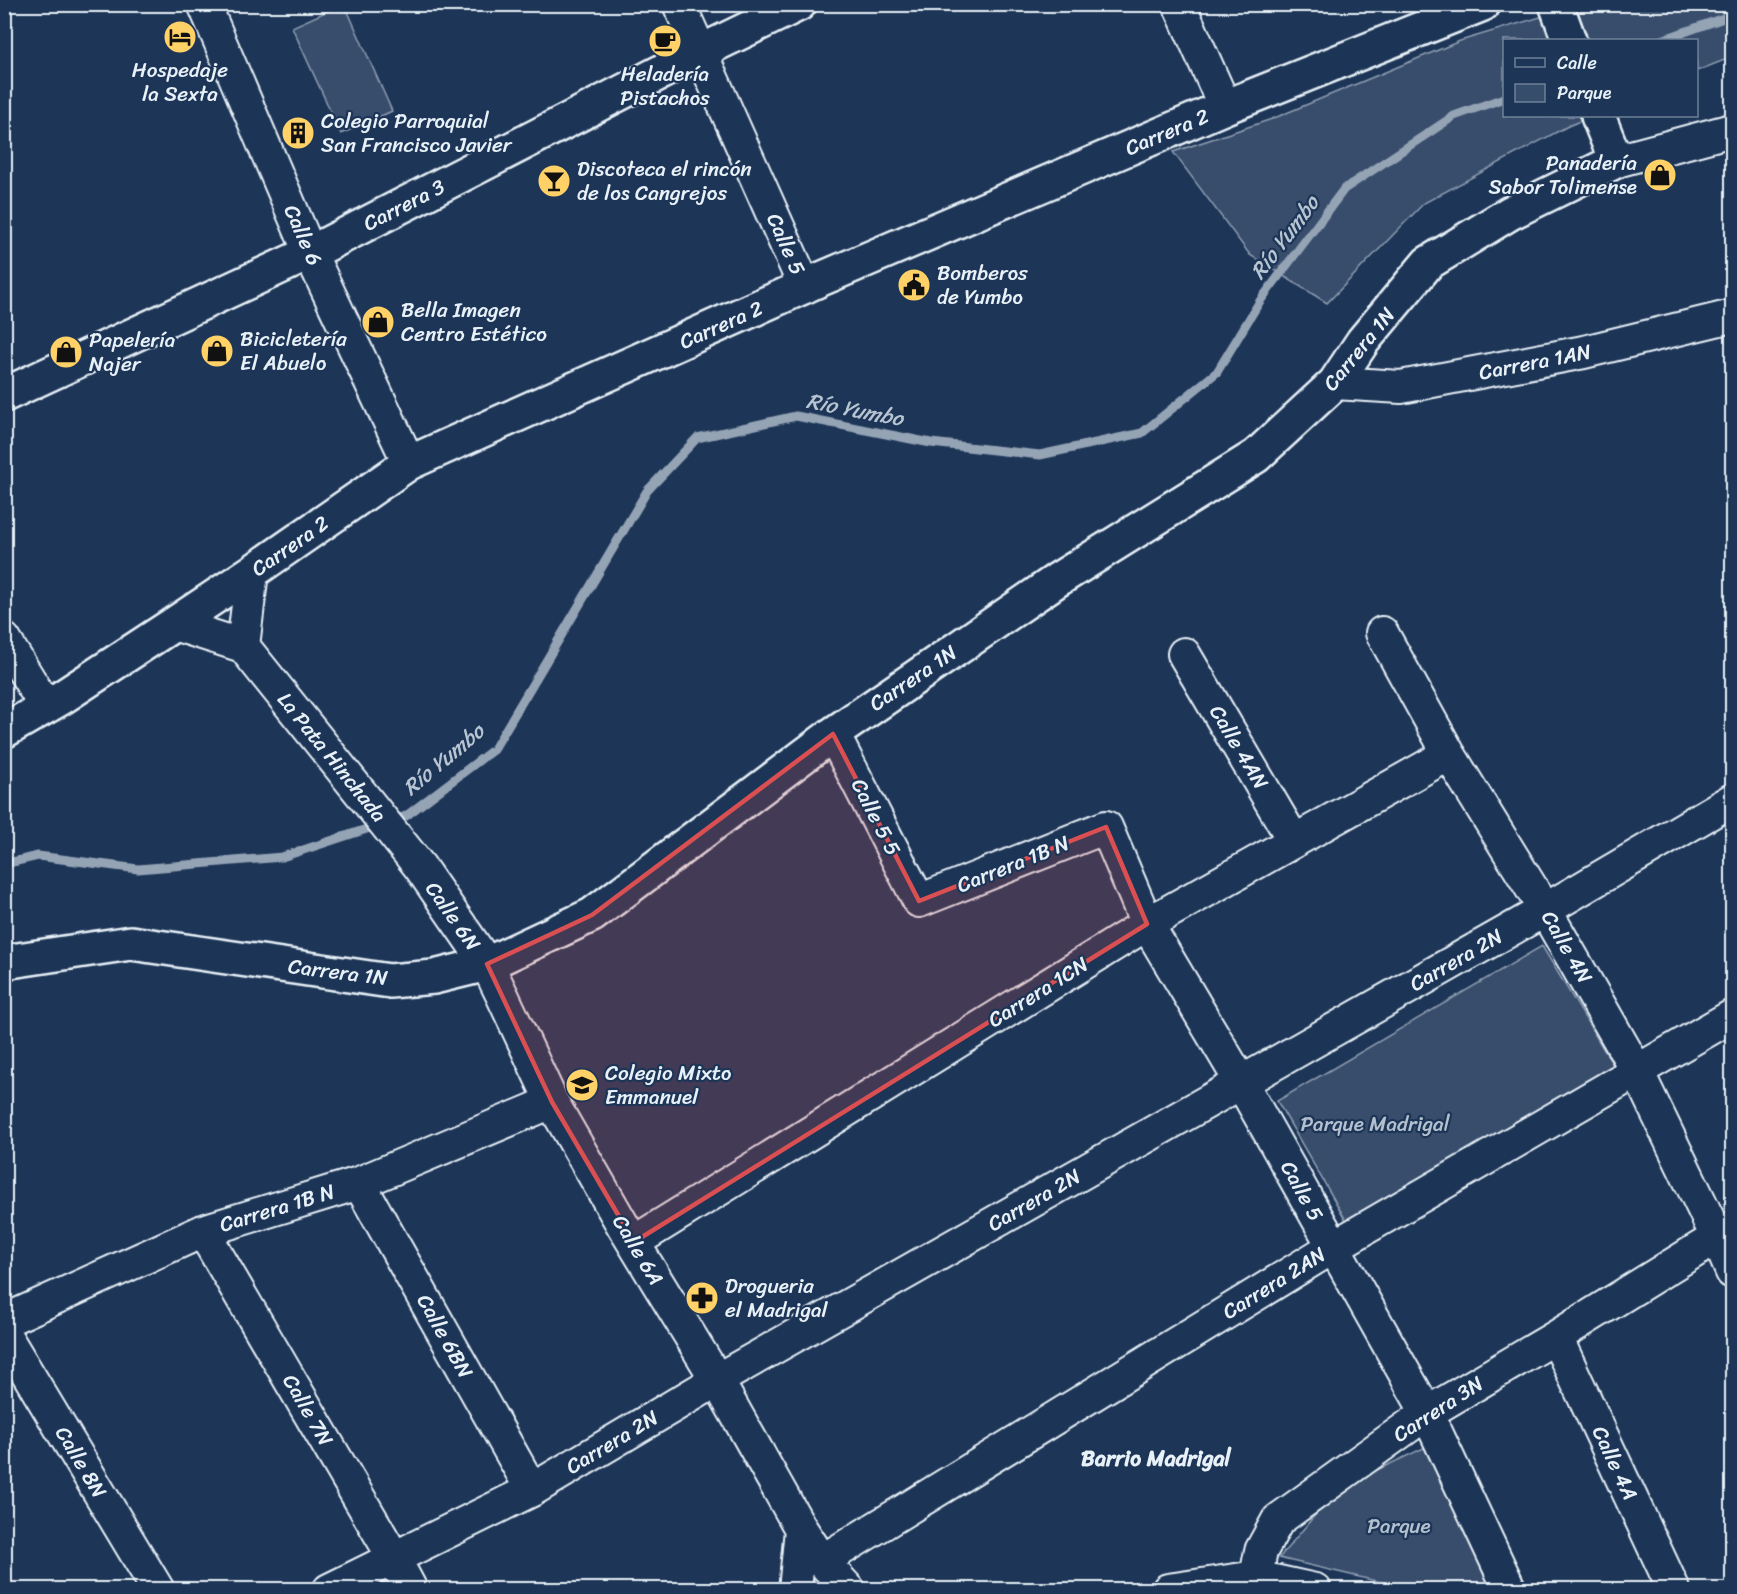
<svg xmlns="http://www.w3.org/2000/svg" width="1737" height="1594" font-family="Sriracha,sans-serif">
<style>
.green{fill:#374d6c;stroke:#909fb2;stroke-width:1.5}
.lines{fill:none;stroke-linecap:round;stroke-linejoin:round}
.stream{stroke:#95a4b5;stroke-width:9}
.minor-casing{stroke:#e8f1f8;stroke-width:36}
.tertiary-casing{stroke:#e8f1f8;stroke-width:38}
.minor{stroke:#1d3557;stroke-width:32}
.tertiary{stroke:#1d3557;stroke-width:33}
.marked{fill:#da5052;fill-opacity:0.2;stroke:#da5052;stroke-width:4.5;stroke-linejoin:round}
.labels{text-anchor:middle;stroke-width:4.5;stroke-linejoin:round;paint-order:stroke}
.poi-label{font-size:21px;fill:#e8f1f8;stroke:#1d3557;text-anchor:start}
.street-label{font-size:21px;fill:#e8f1f8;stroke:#1d3557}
.park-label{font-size:21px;fill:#b3c0ce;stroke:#1d3557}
.water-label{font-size:22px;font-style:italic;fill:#b7c4d1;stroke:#1d3557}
.neighbourhood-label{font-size:22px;font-weight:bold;fill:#e8f1f8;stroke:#1d3557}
</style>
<rect width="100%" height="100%" fill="#1d3557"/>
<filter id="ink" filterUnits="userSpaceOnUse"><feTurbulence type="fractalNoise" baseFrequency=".0167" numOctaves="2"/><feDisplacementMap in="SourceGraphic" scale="12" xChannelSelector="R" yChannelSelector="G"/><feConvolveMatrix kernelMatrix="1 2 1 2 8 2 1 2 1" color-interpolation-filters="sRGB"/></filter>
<g filter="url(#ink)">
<!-- green -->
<path class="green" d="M341,5H345L392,111L341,134L292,27Z
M1581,5H1732V57L1697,71L1696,40H1504V116H1592L1568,126L1424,203L1327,303L1250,255L1173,152L1272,119L1460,41Z
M1542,946L1613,1065L1347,1222L1277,1101Z
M1430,1445L1495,1589H1410L1279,1558L1337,1489Z"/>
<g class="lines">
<!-- stream -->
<path class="stream" d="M1662,40L1732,15
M4,864L38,856L138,869L282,857L406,816L494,749L647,491L697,438L796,416L931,443L1040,455L1142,433L1217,372L1260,301L1344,189L1454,116L1504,98"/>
<!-- minor casing -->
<g class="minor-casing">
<path id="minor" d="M204,4L310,253L409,463
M679,4L805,287
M1179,4L1225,107
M1616,161L1732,130
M1335,383L1401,387L1584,352L1732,316
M174,624L243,646L420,867L487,964L503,997L552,1102L625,1229L717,1380L801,1529L822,1561L849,1590
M1382,633L1449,754L1545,910L1637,1071L1717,1237L1732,1272
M4,639L46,707
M243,646L252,572
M1184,654L1294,841
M833,734L919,901L1106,827L1147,924L1241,1082L1427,1413L1510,1590
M359,1183L532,1490
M203,1231L394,1558L411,1590
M634,1242L1147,924L1449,754
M4,1321L203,1231L359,1183L552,1102
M4,1334L158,1590
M1556,1337L1674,1590
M822,1561L1333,1247L1732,1016
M329,1590L532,1490L717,1380L1545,910L1732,800
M795,1590L801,1529
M1168,1590L1256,1577L1315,1590
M1257,1590L1256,1577L1261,1551L1278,1520L1427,1413L1556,1337L1732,1228"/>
</g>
<!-- tertiary casing -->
<g class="tertiary-casing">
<path id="tertiary" d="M1556,4L1569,40
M4,395L310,253L700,52L799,4
M4,731L61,698L174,624L252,572L409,463L821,279L1225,107L1483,4
M4,962L131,943L390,981L434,977L487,964L592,915L833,734L1057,580L1256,456L1335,383L1363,341L1428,263L1510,213L1616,161L1598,116"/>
</g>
<!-- minor -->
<use href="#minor" class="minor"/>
<!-- tertiary -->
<use href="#tertiary" class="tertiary"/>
</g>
</g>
<!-- marked area -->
<path class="marked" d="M833,734L919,901L1106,827L1147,924L634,1242L552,1102L487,964L592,915Z"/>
<!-- icons -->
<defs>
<g id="hotel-disc" transform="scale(1.725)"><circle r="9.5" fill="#ffd166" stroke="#1d3557"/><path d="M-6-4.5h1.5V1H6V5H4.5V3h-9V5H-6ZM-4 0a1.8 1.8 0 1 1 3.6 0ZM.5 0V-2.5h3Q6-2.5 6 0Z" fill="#111"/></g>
<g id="cafe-disc" transform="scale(1.725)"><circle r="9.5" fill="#ffd166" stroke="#1d3557"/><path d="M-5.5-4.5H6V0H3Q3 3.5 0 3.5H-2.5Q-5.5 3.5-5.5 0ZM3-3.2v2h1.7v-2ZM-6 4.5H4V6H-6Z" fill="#111"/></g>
<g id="building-disc" transform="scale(1.725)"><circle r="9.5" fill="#ffd166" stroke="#1d3557"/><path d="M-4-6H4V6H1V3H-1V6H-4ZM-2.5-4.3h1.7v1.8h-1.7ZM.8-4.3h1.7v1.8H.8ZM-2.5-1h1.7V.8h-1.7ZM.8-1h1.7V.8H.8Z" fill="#111"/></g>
<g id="shop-disc" transform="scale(1.725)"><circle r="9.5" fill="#ffd166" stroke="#1d3557"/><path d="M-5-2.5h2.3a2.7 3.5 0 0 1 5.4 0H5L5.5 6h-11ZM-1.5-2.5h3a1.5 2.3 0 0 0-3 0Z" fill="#111"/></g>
<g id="bar-disc" transform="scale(1.725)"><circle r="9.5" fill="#ffd166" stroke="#1d3557"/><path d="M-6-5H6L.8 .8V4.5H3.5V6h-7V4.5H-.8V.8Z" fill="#111"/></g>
<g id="civic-disc" transform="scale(1.725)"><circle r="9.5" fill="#ffd166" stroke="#1d3557"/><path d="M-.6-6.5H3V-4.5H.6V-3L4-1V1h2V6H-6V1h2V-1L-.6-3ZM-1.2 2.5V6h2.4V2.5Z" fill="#111"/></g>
<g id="school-disc" transform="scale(1.725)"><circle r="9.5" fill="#ffd166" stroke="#1d3557"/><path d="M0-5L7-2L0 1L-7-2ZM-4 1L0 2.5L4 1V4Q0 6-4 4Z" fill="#111"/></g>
<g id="pharmacy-disc" transform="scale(1.725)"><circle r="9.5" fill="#ffd166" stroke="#1d3557"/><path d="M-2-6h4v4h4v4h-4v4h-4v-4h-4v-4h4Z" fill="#111"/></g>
</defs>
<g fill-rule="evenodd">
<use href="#hotel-disc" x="180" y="37"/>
<use href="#cafe-disc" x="665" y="41"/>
<use href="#building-disc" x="298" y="133"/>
<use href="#shop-disc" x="1660" y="175"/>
<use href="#bar-disc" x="554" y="181"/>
<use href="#civic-disc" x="914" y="285"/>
<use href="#shop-disc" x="378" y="322"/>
<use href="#shop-disc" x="217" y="351"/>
<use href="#shop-disc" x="66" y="352"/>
<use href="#school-disc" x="582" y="1085"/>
<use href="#pharmacy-disc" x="702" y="1298"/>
</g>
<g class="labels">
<!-- poi labels -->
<g class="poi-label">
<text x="180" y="77" text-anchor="middle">Hospedaje<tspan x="180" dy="24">la Sexta</tspan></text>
<text x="665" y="81" text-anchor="middle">Heladería<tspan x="665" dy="24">Pistachos</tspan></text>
<text x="321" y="128">Colegio Parroquial<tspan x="321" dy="24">San Francisco Javier</tspan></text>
<text x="1637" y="170" text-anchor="end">Panadería<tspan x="1637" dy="24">Sabor Tolimense</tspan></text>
<text x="577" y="176">Discoteca el rincón<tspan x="577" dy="24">de los Cangrejos</tspan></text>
<text x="937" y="280">Bomberos<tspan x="937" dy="24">de Yumbo</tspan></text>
<text x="401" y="317">Bella Imagen<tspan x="401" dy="24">Centro Estético</tspan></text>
<text x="240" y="346">Bicicletería<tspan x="240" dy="24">El Abuelo</tspan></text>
<text x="89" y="347">Papelería<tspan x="89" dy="24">Najer</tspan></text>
<text x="605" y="1080">Colegio Mixto<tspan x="605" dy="24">Emmanuel</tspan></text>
<text x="725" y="1293">Drogueria<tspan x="725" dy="24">el Madrigal</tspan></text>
</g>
<!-- street labels -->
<g class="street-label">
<text transform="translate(1167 132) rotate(-23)" y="7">Carrera 2</text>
<text transform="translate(404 205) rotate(-27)" y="7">Carrera 3</text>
<text transform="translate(303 235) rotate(66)" y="7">Calle 6</text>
<text transform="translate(786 244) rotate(66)" y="7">Calle 5</text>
<text transform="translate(721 325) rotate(-24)" y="7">Carrera 2</text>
<text transform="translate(1359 349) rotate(-51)" y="7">Carrera 1N</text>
<text transform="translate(1535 362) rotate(-11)" y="7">Carrera 1AN</text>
<text transform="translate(290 546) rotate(-35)" y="7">Carrera 2</text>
<text transform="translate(913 678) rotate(-34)" y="7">Carrera 1N</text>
<text transform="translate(1239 747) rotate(59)" y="7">Calle 4AN</text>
<text transform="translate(332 757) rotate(51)" y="7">La Pata Hinchada</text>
<text transform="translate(876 817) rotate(63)" y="7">Calle 5 5</text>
<text transform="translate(1013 864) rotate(-22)" y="7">Carrera 1B N</text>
<text transform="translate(453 916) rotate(55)" y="7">Calle 6N</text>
<text transform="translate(1567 947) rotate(60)" y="7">Calle 4N</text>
<text transform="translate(1456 960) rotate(-30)" y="7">Carrera 2N</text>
<text transform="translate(338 972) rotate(7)" y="7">Carrera 1N</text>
<text transform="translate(1038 992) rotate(-32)" y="7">Carrera 1CN</text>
<text transform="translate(1302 1191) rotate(61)" y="7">Calle 5</text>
<text transform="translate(1034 1200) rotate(-30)" y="7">Carrera 2N</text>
<text transform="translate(277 1208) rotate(-17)" y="7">Carrera 1B N</text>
<text transform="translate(638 1250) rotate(59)" y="7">Calle 6A</text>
<text transform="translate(1274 1283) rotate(-32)" y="7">Carrera 2AN</text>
<text transform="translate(445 1336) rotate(61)" y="7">Calle 6BN</text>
<text transform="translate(1438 1409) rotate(-33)" y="7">Carrera 3N</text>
<text transform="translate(308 1410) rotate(60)" y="7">Calle 7N</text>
<text transform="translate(612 1442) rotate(-31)" y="7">Carrera 2N</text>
<text transform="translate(81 1462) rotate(59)" y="7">Calle 8N</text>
<text transform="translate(1615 1463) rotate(65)" y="7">Calle 4A</text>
</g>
<!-- park labels -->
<g class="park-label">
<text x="1375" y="1131">Parque Madrigal</text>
<text x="1399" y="1533">Parque</text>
</g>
<!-- water labels -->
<g class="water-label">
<text transform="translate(1284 237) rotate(-53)" y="8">Río Yumbo</text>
<text transform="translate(855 409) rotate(11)" y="8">Río Yumbo</text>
<text transform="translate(443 759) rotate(-40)" y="8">Río Yumbo</text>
</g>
<!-- neighbourhood labels -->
<g class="neighbourhood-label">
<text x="1156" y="1466">Barrio Madrigal</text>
</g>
</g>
<!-- margin -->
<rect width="1737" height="1594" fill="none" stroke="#1d3557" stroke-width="24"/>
<rect x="12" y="12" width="1713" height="1570" fill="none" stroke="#e8f1f8" stroke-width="2" filter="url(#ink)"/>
<!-- legend -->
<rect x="1503" y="39" width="195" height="78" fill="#1d3557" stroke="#6e8097" stroke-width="1.5"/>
<rect x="1515" y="58" width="30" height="9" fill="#1d3557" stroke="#6e8097" stroke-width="1.5"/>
<text x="1557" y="69" font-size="18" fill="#e8f1f8">Calle</text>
<rect x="1515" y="84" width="30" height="18" fill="#374d6c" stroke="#6e8097" stroke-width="1.5"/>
<text x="1557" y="99" font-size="18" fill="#e8f1f8">Parque</text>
</svg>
